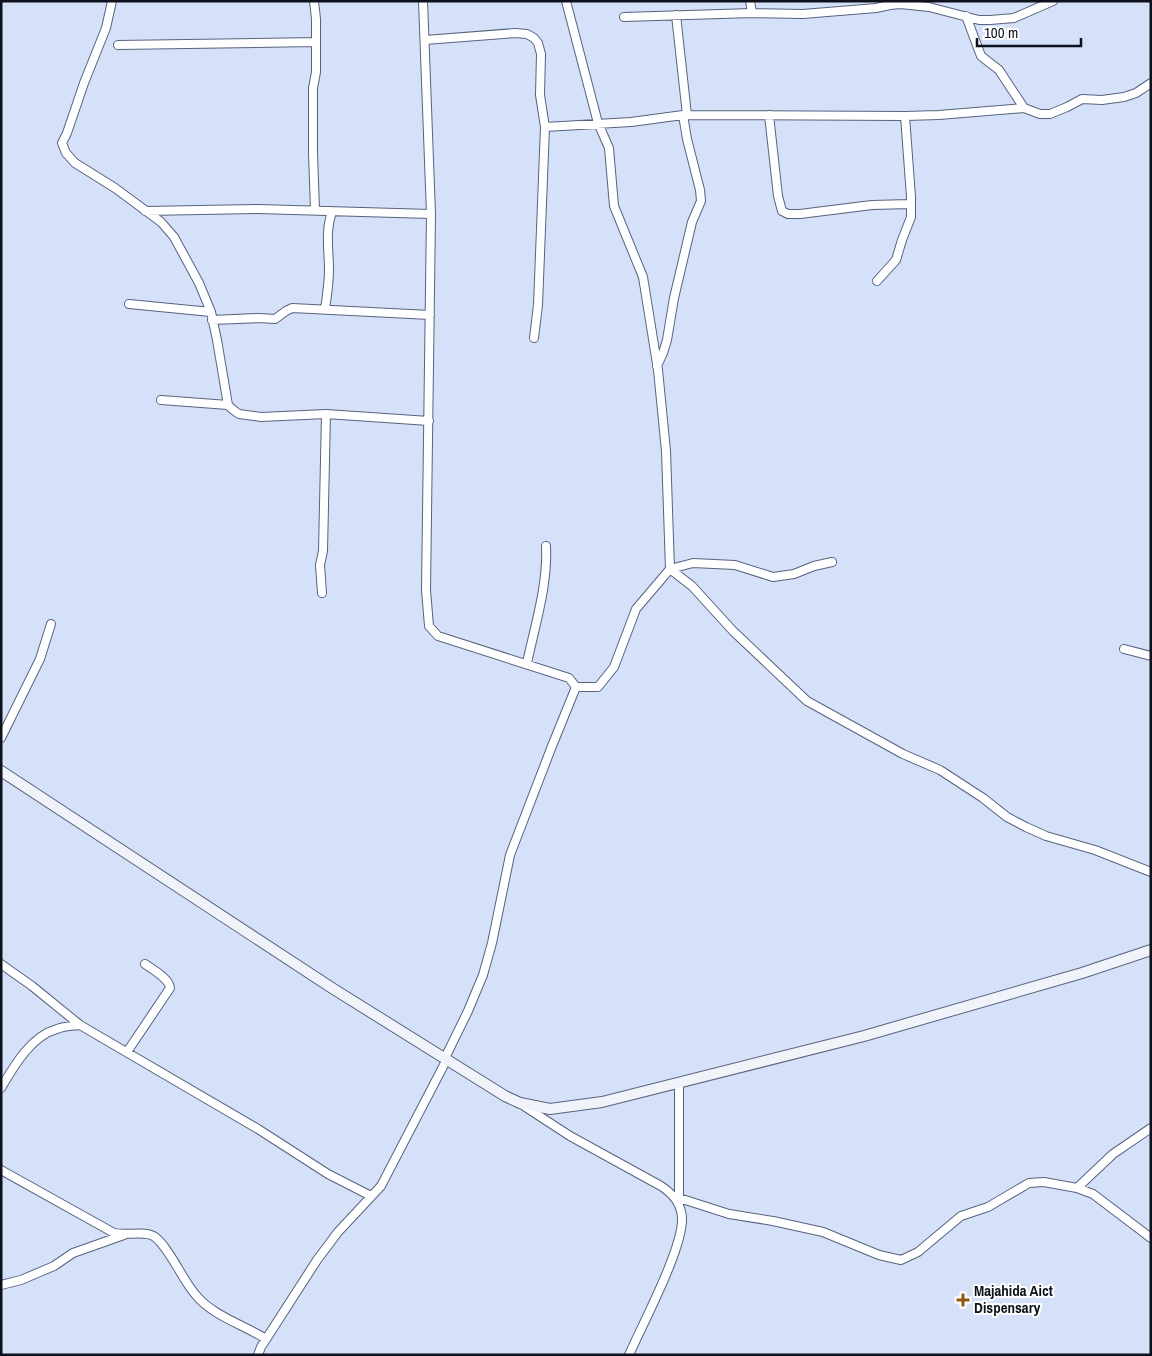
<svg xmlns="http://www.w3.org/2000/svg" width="1152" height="1356" font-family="'Archivo Narrow',sans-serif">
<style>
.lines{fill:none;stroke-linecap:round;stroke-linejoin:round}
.street-casing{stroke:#57637e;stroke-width:10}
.secondary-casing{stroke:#57637e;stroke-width:12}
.street{stroke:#fff;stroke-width:8}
.secondary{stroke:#f0f3f9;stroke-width:10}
.poi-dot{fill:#8e570c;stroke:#fff;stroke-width:2}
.labels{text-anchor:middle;stroke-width:4;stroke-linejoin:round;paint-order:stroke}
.poi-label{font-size:15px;font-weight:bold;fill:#0c111b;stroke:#fff;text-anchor:start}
</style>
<rect width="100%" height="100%" fill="#d5e1f9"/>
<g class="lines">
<!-- street casing -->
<g class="street-casing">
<path id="street" d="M112,1L106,28L84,83L67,133L62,143L66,153L75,163L115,188L161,222L174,237L199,283L211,312L217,340L228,405L232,409L239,414L261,417L326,414L429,421
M314,1L316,19V72L313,88V153L315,210
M423,1L431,214L426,590L429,626L438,636L569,678L576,687L552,746L510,855L492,943L483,975L468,1011L445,1058
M566,1L598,123L609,148L614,206L643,277L658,370L666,451L670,569L692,586L733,631L807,701L903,754L940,770L983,798L1007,817L1026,827L1046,836L1095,850L1151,872
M750,1L752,13
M676,15L687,115
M966,16L981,56L999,70L1024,108
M624,17L752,13L803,14L876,8L890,5L901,4L929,7L979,20H990L1014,18L1053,1
M425,40L515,33L527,34L534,38L538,43L541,54L540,95L545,127L538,305L534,338
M118,45L316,42
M769,115L778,196L782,211L788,214H800L872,205L910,204
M545,127L631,122L683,115L905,116L939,115L1024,108L1040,114H1050L1067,107L1082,99L1102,100L1124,97L1136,93L1151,83
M145,211L258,209L431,214
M877,281L896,260L902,240L911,217V197L905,116
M129,304L211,312
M325,309C327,296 329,283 329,270C329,251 325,231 332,212
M212,320L259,318L275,319L286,311L292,308L430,315
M657,366L663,353L667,340L674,298L692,222L701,201L700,190L687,139L683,115
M161,400L228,405
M322,593L320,565L323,551L326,414
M1124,649L1151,656
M527,663C535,625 548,585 546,546
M576,687H598L614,667L636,609L670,569L693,563L735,565L773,577L794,574L814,566L832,562
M1,738L40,659L51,624
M1,964L32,986L80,1025L258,1129L328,1174L371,1196
M127,1052L170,988C169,978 153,970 145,964
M1,1088C14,1066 31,1036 57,1029C64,1026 72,1026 80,1025
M524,1106L570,1136L661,1186C672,1193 681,1204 682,1217C684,1247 642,1325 629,1355
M1,1170L114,1233C127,1236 146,1230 155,1237C170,1249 182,1279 195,1294C211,1315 244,1325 266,1339
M1077,1188L1113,1154L1151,1128
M679,1198L729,1214L773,1221L823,1232L879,1255L901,1260L918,1252L961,1216L988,1207L1029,1183L1044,1182L1077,1188L1093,1194L1151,1238
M679,1201V1083
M1,1285L21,1280L54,1266L73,1253L124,1235
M258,1355L261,1347L317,1260L338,1232L381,1186L447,1059"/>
</g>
<!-- secondary casing -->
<g class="secondary-casing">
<path id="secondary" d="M1,771L332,988L505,1096L520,1103L550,1109L602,1102L864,1036L1082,973L1151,950"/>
</g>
<!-- street -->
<use href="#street" class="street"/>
<!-- secondary -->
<use href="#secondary" class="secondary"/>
</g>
<!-- markers -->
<path class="poi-dot" d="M960.5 1292.5h5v5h5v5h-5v5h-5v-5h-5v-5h5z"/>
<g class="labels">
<!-- poi labels -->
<g class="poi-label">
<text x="974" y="1296">Majahida Aict<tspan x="974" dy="17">Dispensary</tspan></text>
</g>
</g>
<!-- border -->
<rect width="1152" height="1356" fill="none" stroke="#0c111b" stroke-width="5"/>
<!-- scale -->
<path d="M977 38v8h104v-8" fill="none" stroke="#0c111b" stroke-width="2.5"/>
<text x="984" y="38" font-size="15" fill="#0c111b" stroke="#ffffff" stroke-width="4" paint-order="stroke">100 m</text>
</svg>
